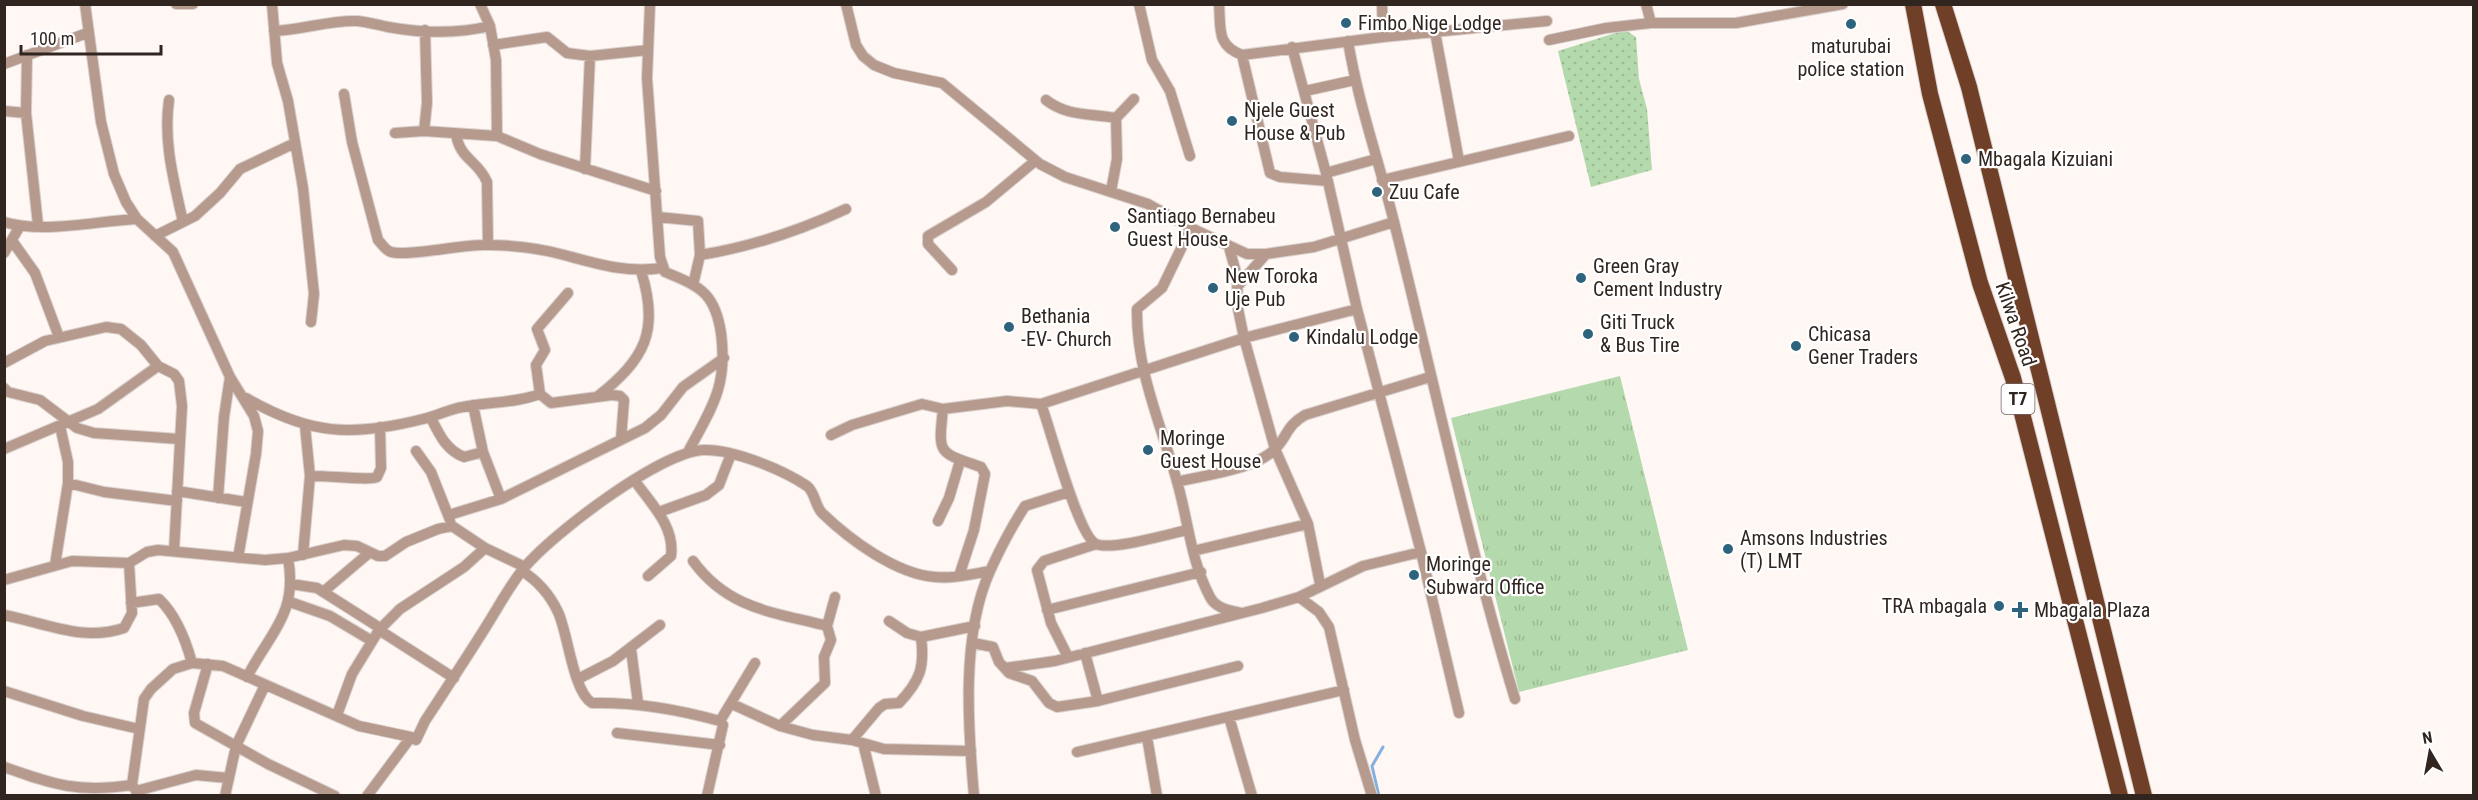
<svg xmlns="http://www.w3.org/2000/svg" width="2478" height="800" font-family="'Roboto Condensed',sans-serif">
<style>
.grass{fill:url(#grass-tufts)}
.park{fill:url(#park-dots)}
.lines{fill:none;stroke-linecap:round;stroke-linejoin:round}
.stream{stroke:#84b0de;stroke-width:3}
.minor-casing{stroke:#d9d1ce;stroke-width:12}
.trunk-casing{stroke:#d9d1ce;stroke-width:18}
.minor{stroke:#b69a8e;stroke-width:10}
.trunk{stroke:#6f3f28;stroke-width:16}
.poi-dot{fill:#2e637e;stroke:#fff;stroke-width:2}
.labels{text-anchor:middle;stroke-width:4.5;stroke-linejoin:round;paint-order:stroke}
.shield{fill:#fff;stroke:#6f6663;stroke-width:1.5}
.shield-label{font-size:18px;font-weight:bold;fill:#312520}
.poi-label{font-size:20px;fill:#312520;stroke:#fff;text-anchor:start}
.street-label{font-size:20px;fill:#312520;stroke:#fff}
</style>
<defs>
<pattern id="grass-tufts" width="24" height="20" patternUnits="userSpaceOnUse" patternTransform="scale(1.5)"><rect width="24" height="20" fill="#b4d9ac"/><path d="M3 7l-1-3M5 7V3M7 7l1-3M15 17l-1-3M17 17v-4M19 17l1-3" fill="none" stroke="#9bba94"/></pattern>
<pattern id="park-dots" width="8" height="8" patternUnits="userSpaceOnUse" patternTransform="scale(1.5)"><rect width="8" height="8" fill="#b4d9ac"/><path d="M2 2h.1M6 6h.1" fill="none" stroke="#9bba94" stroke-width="1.8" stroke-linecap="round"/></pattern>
</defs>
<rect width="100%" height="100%" fill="#fef7f4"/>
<!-- grass -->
<path class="grass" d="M1620,376L1688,650L1519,692L1451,418Z"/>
<!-- park -->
<path class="park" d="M1625,30L1636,37L1639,79L1647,109L1652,170L1591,187L1558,51Z"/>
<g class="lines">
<!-- stream -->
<path class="stream" d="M1379,796L1372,766L1383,747"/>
<!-- minor casing -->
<g class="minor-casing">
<path id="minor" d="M85,4L101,122L114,174L126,202L137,219L173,252L230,377L254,416L258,431L256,454L238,558
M176,4H193
M272,4L277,63L288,101L303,188L314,294L311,322
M480,4L490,26L496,60L497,136L540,154L656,191
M650,4L647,78L660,257L665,272C679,278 696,284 706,295C715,305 719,320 721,333C728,386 712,407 688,452
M846,4L856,45L863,56L874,65L894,73L942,83L1040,164L1065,177L1148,204L1191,228L1247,254H1266L1314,247L1394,222
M1139,4L1152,60L1170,91L1190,156
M1219,4C1221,29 1216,45 1242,55L1383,37L1547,21
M1382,4L1383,37
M1646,4L1651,23
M274,31C302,30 329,20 357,21C368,22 378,25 388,27C421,33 457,34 490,26
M1435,32L1459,161
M1549,40L1606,28L1651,23H1736L1843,4
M1348,41C1358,103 1379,161 1394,222C1434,381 1467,541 1515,699
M493,45L547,37L567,53L590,56L648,50
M1292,47L1326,173L1357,309L1421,552L1459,713
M27,55L26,113L38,225
M1242,55L1270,173L1280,177L1328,181
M4,64L87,33
M1305,91L1355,80
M344,94L352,142L378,240C382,244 385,250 391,252C407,257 463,244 486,245C512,245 544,249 568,256C601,265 628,273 662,268
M169,100C163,142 174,181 183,222
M1046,100C1068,117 1090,113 1116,118L1117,159L1111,191
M4,111L26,113
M1116,118L1134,99
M424,131L427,103L425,30
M395,133L424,131L497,136
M456,134C460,160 478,160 487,182L488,245
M585,169L590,56
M1326,173L1376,159
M1382,180L1569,136
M658,217L698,221L700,255L693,285
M4,222C43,234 96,221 137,219
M1191,228L1162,288L1137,309C1136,369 1160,422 1176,478C1188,517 1190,560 1210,597C1216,609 1230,610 1241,613
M155,236L195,216L220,193L240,169L295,143
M13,242L35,273L59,337
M1229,247L1237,276L1238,309L1244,338L1275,449L1308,524L1320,584
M4,253L20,226
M700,255C750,247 801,230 846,209
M952,270L928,244V236L986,202L1035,161
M1237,287L1266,254
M4,363L45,341L106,327L121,329L141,345L158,366L174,374L179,381L182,406L174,551
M4,388L8,392L40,400L77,428L94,433L179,439
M540,394L536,365L545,350L537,329L568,293
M597,397C645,359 660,331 641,271
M246,398C310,435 352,437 423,419C437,416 449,409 463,407C488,402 516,403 540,394L551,403L612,395L620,396L624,400L621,439
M1041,404C1050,427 1078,536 1096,544C1111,551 1169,534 1187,530
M473,405L483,452L501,499
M943,409C938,455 938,452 981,467L985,474L974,530L959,576
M431,418C439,434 446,450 464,457L483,452
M831,435L852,425L922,404L943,409L1007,401L1041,404L1244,338L1357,309
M4,449L98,409L158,366
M416,451L431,472L450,520
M310,476C323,475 370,481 377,477L381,468L380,427
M635,481C651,504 675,526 671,556L648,576
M1177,482C1204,475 1255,470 1275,449C1288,436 1286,426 1305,415L1430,377
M68,483L104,492L177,501
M177,491L246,502
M218,498L224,417L230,377
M659,512L706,495L719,485L731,454
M449,515L501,499L645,428L661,415L683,387L724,358
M938,521L949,498L960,461
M1193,551L1308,524
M303,555L310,476L305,426
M693,561C728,609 773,612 827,626
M55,565L68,483V462L60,426
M522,571C538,581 550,595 558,612C568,633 573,692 592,703C637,702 677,709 720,721L723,725L707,796
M4,580L72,561L129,563L147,552L158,550L265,560L288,558L344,545L357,546L378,556H385L406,542L438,529L452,526L485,548L525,567
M291,584L317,588L380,628
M323,592L369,553
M1299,597L1319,612L1329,627L1355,740L1372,796
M290,602L330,616L372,641
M131,603L159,599C176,615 186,641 192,663
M1047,610L1201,572
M4,615C45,623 83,642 124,628L132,613L129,563
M889,621L907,633L921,637L975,626
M379,630L454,678
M973,643L993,647L999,662L1009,673L1032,681L1049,703L1057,707L1098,701L1238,666
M631,649L638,703
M1085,653L1098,701
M1068,657L1051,623L1037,570L1044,561L1096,544
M208,664L194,713L195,723L268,764L335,796
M1005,668L1055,661L1262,608L1299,597L1363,566L1421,552
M247,677C271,631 298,614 288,558
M578,679L613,661L660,625
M4,691L83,716L139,729
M732,704L780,726L813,735L852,740L884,749L971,751
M337,715L352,674L379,630L400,609L464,567L485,548
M1229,717L1252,796
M720,721L755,663
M780,726L825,683L824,657L831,640L827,626L835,597
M617,733L720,745
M1147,737L1157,796
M852,740L879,708L885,704L899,703C920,681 925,667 921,637
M863,743L876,796
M1077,752L1344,690
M4,767C55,785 78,793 132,785
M136,791L196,775L228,778
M140,796L132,785L144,699L151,689L173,669L192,663L223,666L359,726L411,737
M225,796L236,746L265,685
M367,796L411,737L416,740L425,721C446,689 467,657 487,625C499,606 510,585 524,568C552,534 661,451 704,450C733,449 783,470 807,486C815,492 815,506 822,513C850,540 896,574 935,577C953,579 972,574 990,571
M974,796C968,727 961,635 990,571C1000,549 1012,526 1025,506L1069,492"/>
</g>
<!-- trunk casing -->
<g class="trunk-casing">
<path id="trunk" d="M1913,4L1930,94L1980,283L2013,378L2120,796
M1943,4L1969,87L2144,796"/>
</g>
<!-- minor -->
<use href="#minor" class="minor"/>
<!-- trunk -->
<use href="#trunk" class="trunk"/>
</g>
<!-- markers -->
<g class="poi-dot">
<circle cx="1346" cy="23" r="6"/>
<circle cx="1851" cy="24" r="6"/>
<circle cx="1232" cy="121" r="6"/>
<circle cx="1966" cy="159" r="6"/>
<circle cx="1377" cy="192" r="6"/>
<circle cx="1115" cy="227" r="6"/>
<circle cx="1581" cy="278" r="6"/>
<circle cx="1213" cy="288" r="6"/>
<circle cx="1009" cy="327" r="6"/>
<circle cx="1588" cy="334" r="6"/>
<circle cx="1294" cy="337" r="6"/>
<circle cx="1796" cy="346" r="6"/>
<circle cx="1148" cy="450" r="6"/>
<circle cx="1728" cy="549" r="6"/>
<circle cx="1414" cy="575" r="6"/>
<circle cx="1999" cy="606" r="6"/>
<path d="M2017 601h6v6h6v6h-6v6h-6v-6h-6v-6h6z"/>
</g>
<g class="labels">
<!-- shield labels -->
<rect class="shield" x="2001.5" y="384" width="33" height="30" rx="4.5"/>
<g class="shield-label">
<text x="2018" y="405">T7</text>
</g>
<!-- poi labels -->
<g class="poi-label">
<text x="1358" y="30">Fimbo Nige Lodge</text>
<text x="1851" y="53" text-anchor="middle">maturubai<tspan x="1851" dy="23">police station</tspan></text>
<text x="1244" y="117">Njele Guest<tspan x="1244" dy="23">House &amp; Pub</tspan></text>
<text x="1978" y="166">Mbagala Kizuiani</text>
<text x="1389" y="199">Zuu Cafe</text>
<text x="1127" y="223">Santiago Bernabeu<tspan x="1127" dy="23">Guest House</tspan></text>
<text x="1593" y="273">Green Gray<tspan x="1593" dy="23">Cement Industry</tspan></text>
<text x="1225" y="283">New Toroka<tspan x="1225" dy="23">Uje Pub</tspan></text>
<text x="1021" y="323">Bethania<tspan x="1021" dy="23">-EV- Church</tspan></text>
<text x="1600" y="329">Giti Truck<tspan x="1600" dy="23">&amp; Bus Tire</tspan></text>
<text x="1808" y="341">Chicasa<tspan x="1808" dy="23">Gener Traders</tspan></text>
<text x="1306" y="344">Kindalu Lodge</text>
<text x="1160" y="445">Moringe<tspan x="1160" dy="23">Guest House</tspan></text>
<text x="1740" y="545">Amsons Industries<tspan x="1740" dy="23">(T) LMT</tspan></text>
<text x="1426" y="571">Moringe<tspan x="1426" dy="23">Subward Office</tspan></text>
<text x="1987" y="613" text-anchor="end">TRA mbagala</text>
<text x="2034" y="617">Mbagala Plaza</text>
</g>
<!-- street labels -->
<g class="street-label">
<text transform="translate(2016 324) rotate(71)" y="7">Kilwa Road</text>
</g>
</g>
<!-- border -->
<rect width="2478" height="800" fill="none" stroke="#312520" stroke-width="12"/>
<!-- north arrow -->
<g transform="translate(2430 752) rotate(350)" stroke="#ffffff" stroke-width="4.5" paint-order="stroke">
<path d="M0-4.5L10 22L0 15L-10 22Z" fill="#312520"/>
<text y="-9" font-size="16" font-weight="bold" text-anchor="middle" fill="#312520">N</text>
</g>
<!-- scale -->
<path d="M21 45v9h140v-9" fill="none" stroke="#312520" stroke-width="3"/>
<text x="30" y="45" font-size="18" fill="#312520" stroke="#ffffff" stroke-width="4.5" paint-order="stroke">100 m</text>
</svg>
